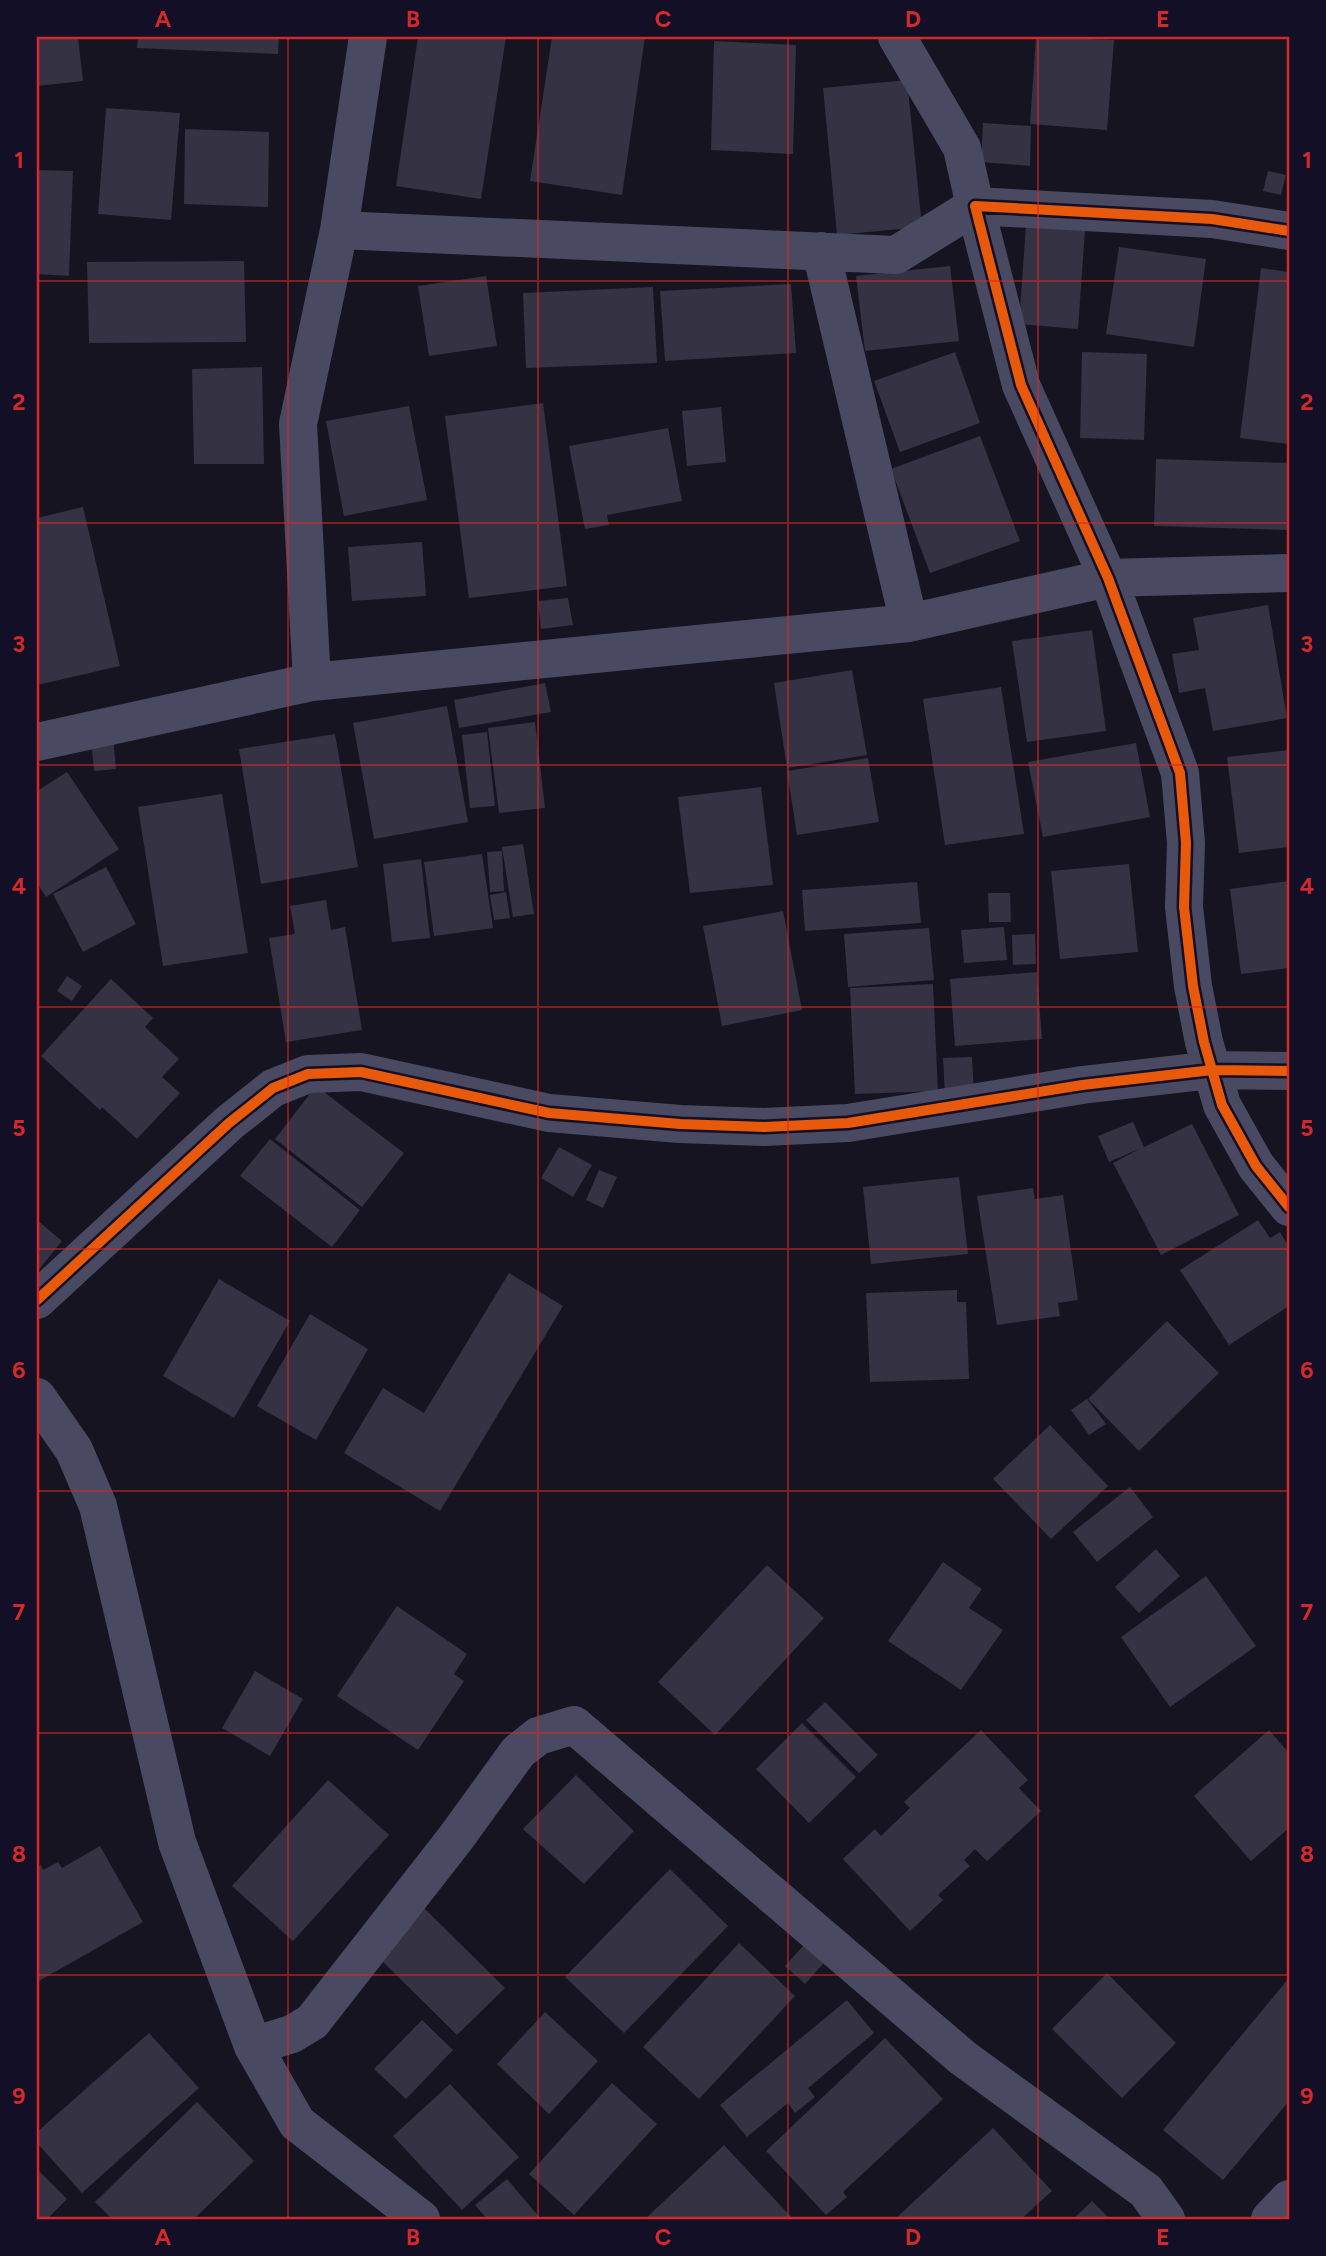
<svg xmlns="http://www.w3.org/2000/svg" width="1326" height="2256" font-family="Figtree,sans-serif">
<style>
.building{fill:#343243}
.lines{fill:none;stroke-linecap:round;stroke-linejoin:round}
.minor{stroke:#4a4962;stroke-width:38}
.cycleway-casing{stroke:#130f26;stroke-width:15}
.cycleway{stroke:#e8590c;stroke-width:10}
.grid{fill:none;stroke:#d62828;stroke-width:2;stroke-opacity:0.55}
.neatline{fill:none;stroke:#d62828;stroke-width:2.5}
.grid-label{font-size:23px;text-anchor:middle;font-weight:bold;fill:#d62828}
</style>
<rect width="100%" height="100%" fill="#161421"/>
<!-- building -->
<path class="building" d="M37,37H78L83,81L37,86Z
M138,37H279L278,54L137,48Z
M418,37H506L481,199L396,186Z
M552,37H645L622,195L530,181Z
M1036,37L1114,40L1107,130L1030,124Z
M714,41L796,45L793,154L711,150Z
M907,80L922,227L837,235L823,88Z
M106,108L180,113L171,220L98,214Z
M983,123L1031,126L1030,166L981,162Z
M185,129L269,132L268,207L184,204Z
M37,170L73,171L69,276L37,274Z
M1268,171L1286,175L1281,195L1263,191Z
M1026,225L1085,230L1078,329L1019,324Z
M1119,247L1206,259L1194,347L1106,334Z
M244,261L246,342L89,343L87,262Z
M950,266L959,341L865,351L856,276Z
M1261,268L1289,272V444L1240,438Z
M486,276L497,346L429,356L418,286Z
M791,284L796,353L665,361L660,291Z
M653,287L657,363L526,368L523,293Z
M955,352L980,423L900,452L874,381Z
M1082,352L1147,354L1144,440L1080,438Z
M262,367L264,464H194L192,369Z
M543,403L567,586L469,598L445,416Z
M409,406L427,500L344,516L326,421Z
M721,407L726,462L687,466L682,411Z
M668,428L682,501L607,515L609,525L585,529L569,446Z
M980,436L1020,541L930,573L891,469Z
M1156,459L1289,463V530L1154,526Z
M83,507L120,666L37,685V518Z
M422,542L426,596L352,601L348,547Z
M568,598L573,625L541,629L538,601Z
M1268,605L1287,718L1213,731L1205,688L1179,693L1172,654L1199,650L1193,618Z
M1092,630L1106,731L1027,742L1012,641Z
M852,670L867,755L787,768L774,683Z
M545,683L551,712L459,728L454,700Z
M1001,687L1024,834L945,845L923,699Z
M447,706L468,822L374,839L353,723Z
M535,722L545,808L499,813L488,728Z
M487,732L495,806L470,808L462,735Z
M335,734L358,867L261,884L239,749Z
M113,737L116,769L94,771L91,739Z
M1136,743L1150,817L1043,837L1028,762Z
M1289,750V847L1239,853L1227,757Z
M868,758L879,822L797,835L787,771Z
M67,772L119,849L46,897L37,883V791Z
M761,787L773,885L690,893L678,797Z
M222,794L248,953L163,966L138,807Z
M523,844L534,914L513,917L502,847Z
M502,851L504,891L490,892L487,852Z
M482,854L493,928L434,936L424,862Z
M421,859L430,938L392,942L383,864Z
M1129,864L1138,952L1060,959L1051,871Z
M106,867L136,924L83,952L53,894Z
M1289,881V968L1241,974L1230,889Z
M917,882L921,923L805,931L802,890Z
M506,892L510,918L494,920L490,895Z
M988,893H1010L1011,922H989Z
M326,900L331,930L345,927L362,1030L286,1042L269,938L295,934L290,906Z
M783,911L802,1010L722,1026L703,926Z
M1004,927L1007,960L964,963L961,930Z
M929,928L934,980L848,987L844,934Z
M1035,934L1036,964L1013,965L1012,935Z
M1037,972L1042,1039L955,1046L950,979Z
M67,976L82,986L72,1001L57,991Z
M111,979L153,1018L145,1027L179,1059L162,1077L180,1093L137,1139L102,1107L100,1110L41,1056Z
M933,984L938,1091L855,1094L850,988Z
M972,1057L974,1094L945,1096L943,1058Z
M316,1086L404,1153L362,1207L275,1139Z
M1133,1122L1144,1147L1192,1124L1239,1215L1161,1255L1113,1163L1141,1148L1109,1162L1098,1136Z
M270,1139L360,1210L332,1247L240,1176Z
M559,1147L592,1165L573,1197L541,1178Z
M599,1170L617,1177L603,1208L586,1200Z
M959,1177L968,1254L871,1264L863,1187Z
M1033,1188L1035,1199L1063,1195L1078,1300L1058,1303L1060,1316L997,1325L977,1196Z
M37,1220L62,1241L37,1272Z
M1258,1220L1270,1238L1280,1232L1289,1247V1306L1229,1345L1180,1270Z
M509,1273L563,1306L440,1511L344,1453L383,1388L424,1413Z
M219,1279L290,1321L234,1418L163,1376Z
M957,1290V1302H966L969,1379L870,1382L866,1293Z
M310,1314L368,1349L316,1440L257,1406Z
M1167,1321L1219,1373L1139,1451L1088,1399Z
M1087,1399L1106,1424L1089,1435L1071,1410Z
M1050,1425L1108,1486L1051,1539L993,1479Z
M1130,1487L1153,1517L1097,1562L1073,1532Z
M1156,1549L1180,1576L1139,1613L1115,1587Z
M943,1562L982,1589L969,1608L1003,1630L961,1690L888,1641Z
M767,1565L824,1618L715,1735L658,1682Z
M1206,1576L1256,1646L1170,1707L1121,1637Z
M397,1606L467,1654L454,1674L464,1681L418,1750L337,1696Z
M255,1671L303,1699L270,1756L222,1728Z
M825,1702L878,1755L859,1773L806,1720Z
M802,1723L856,1777L809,1823L756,1769Z
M981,1730L1028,1780L1019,1788L1041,1811L987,1861L975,1849L964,1860L970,1866L938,1895L943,1900L910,1931L843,1859L875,1829L881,1836L910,1808L904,1802Z
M1269,1730L1289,1753V1828L1251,1861L1194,1796Z
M576,1775L634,1831L584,1884L523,1829Z
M328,1780L389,1835L293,1941L232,1886Z
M100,1846L143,1922L37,1982V1867L41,1865L43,1870L58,1862L62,1868Z
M670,1869L728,1926L624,2033L565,1977Z
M422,1906L505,1988L457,2035L375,1954Z
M739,1943L795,1996L699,2099L643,2047Z
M804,1945L824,1963L805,1984L785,1966Z
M1107,1973L1176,2043L1122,2098L1052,2029Z
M1289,1978V2101L1223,2180L1163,2130Z
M847,2000L874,2033L808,2088L815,2097L795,2113L788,2103L747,2137L720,2105Z
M545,2012L598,2061L549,2114L497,2064Z
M422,2020L453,2050L406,2099L374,2069Z
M149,2033L199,2088L82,2193L37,2143V2132Z
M885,2038L943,2099L843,2192L847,2197L826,2215L766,2151Z
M612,2083L657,2124L574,2215L529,2174Z
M450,2084L519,2157L462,2210L393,2136Z
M197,2102L254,2161L194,2219H112L95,2202Z
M993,2128L1052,2191L1021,2219H895Z
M724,2145L793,2219H645Z
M37,2169L67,2199L47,2219H37Z
M507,2179L541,2219H487L475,2205Z
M1092,2201L1110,2219H1073Z"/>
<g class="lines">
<!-- minor -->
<path class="minor" d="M339,230L896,255L975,206L962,148L897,37
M1289,231L1212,219L975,206L1021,385L1108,578L1180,773L1186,843L1184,907L1193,986L1204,1042L1222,1105L1256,1166L1289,1207
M821,251L909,623
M312,682L298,424L339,230L368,37
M37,742L312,682L909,623L1108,578L1289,573
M37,1300L229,1123L273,1088L308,1074L361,1072L549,1113L680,1124L764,1127L848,1123L1082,1085L1212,1070L1289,1071
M37,1397L74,1450L98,1506L177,1842L253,2046L297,2123L421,2219
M253,2046L292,2034L312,2022L455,1839L518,1752L538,1736L574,1725L963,2058L1146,2191L1166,2219
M1270,2219L1289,2199"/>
<!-- cycleway casing -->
<g class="cycleway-casing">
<path id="cycleway" d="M1289,231L1212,219L975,206L1021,385L1108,578L1180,773L1186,843L1184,907L1193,986L1204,1042L1222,1105L1256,1166L1289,1207
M37,1300L229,1123L273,1088L308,1074L361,1072L549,1113L680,1124L764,1127L848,1123L1082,1085L1212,1070L1289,1071"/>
</g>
<!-- cycleway -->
<use href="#cycleway" class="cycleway"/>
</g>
<!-- grid -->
<path class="grid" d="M288,37V2219M538,37V2219M788,37V2219M1038,37V2219M37,281H1289M37,523H1289M37,765H1289M37,1007H1289M37,1249H1289M37,1491H1289M37,1733H1289M37,1975H1289"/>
<!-- border -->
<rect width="1326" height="2256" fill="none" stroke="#130f26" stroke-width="77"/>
<rect x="38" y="38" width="1250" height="2180" class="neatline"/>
<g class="grid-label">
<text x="163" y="27">A</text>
<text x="413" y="27">B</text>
<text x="663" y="27">C</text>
<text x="913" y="27">D</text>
<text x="1163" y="27">E</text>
<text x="19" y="168">1</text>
<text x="1307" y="168">1</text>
<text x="19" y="410">2</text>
<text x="1307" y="410">2</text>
<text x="19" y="652">3</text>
<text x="1307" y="652">3</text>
<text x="19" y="894">4</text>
<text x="1307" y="894">4</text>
<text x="19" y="1136">5</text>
<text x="1307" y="1136">5</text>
<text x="19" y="1378">6</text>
<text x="1307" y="1378">6</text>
<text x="19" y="1620">7</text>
<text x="1307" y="1620">7</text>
<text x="19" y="1862">8</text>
<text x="1307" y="1862">8</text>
<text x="19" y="2104">9</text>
<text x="1307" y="2104">9</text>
<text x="163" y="2245">A</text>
<text x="413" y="2245">B</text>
<text x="663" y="2245">C</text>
<text x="913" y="2245">D</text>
<text x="1163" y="2245">E</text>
</g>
</svg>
